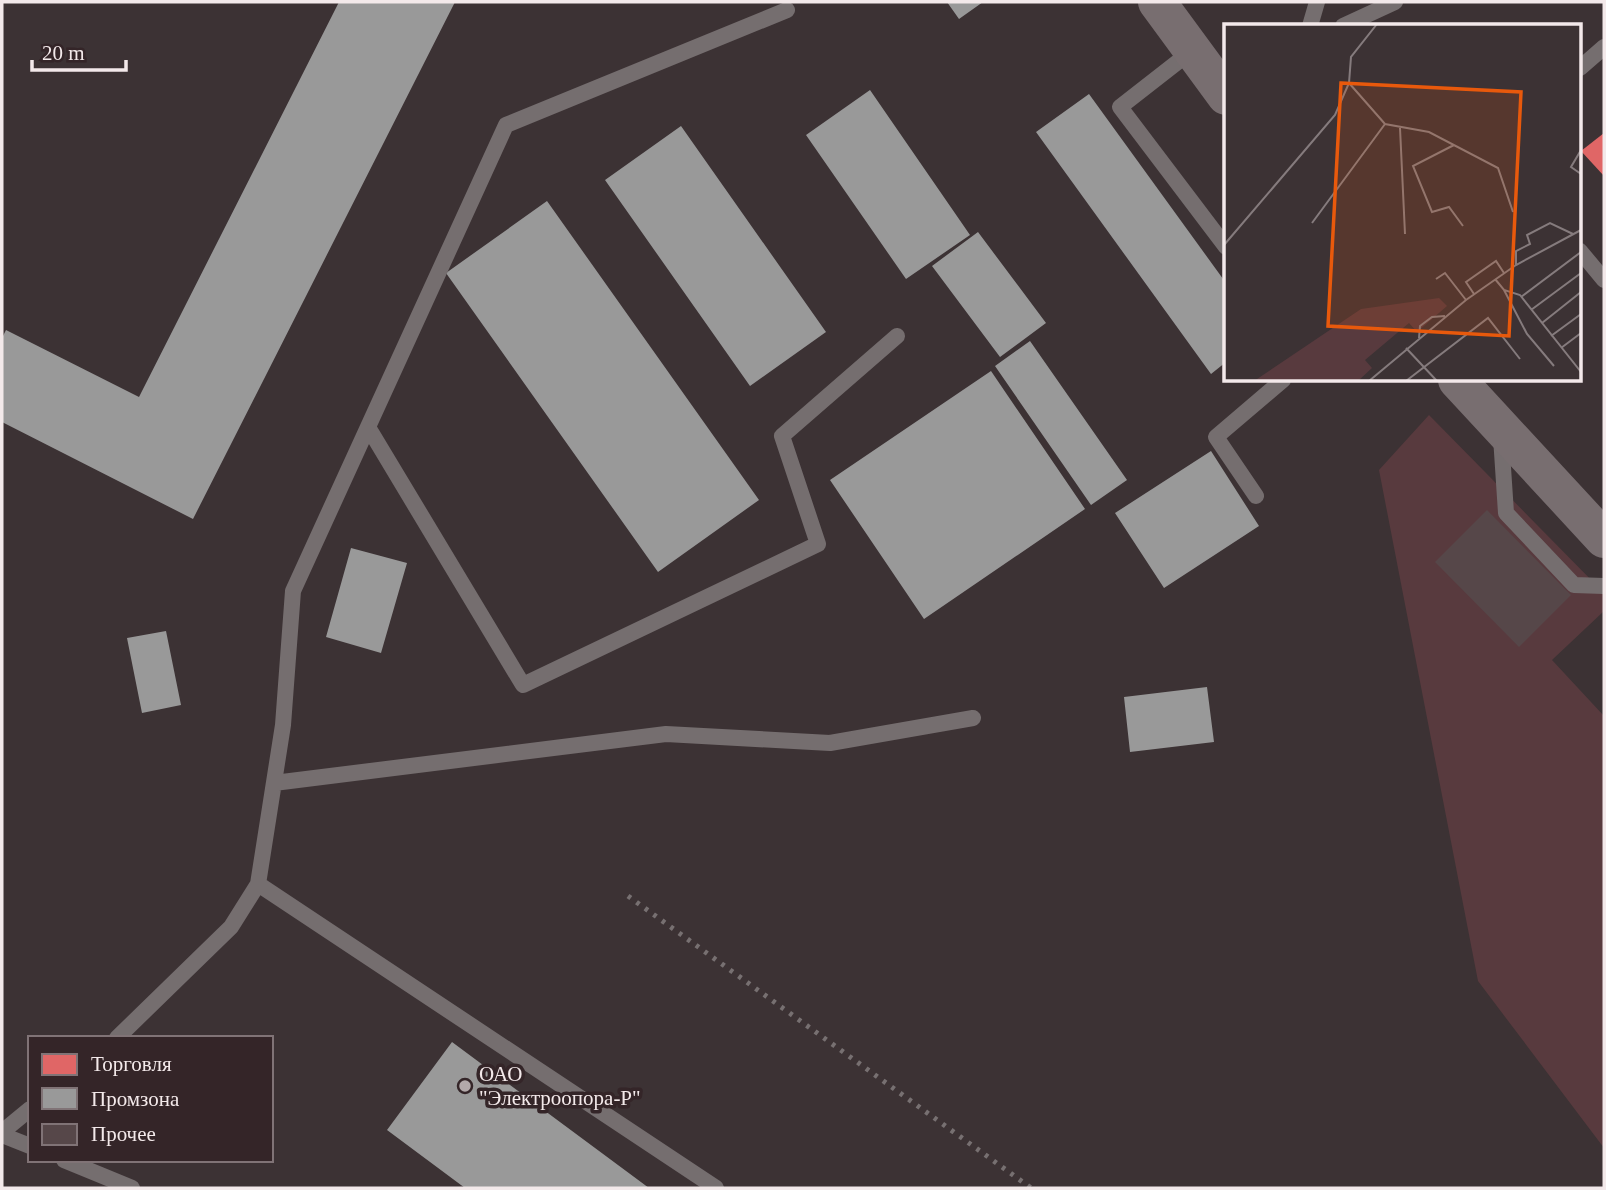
<svg xmlns="http://www.w3.org/2000/svg" width="1606" height="1190" font-family="Georgia,serif">
<style>
.green{fill:#583a3e}
.shops{fill:#e06666}
.industry{fill:#999}
.building{fill:#564749}
.lines{fill:none;stroke-linecap:round;stroke-linejoin:round}
.lane{stroke:#756e6f;stroke-width:16}
.secondary{stroke:#786e70;stroke-width:38}
.rail{stroke:#777071;stroke-width:5;stroke-dasharray:3.5 7;stroke-linecap:butt}
.poi-dot{fill:#b3a9aa;stroke:#342528;stroke-width:2.5}
.labels{text-anchor:middle;stroke-width:7;stroke-linejoin:round;paint-order:stroke}
.poi-label{font-size:21px;fill:#f3e9ea;stroke:#342528;text-anchor:start}
.inset-road{fill:none;stroke:#857b7d;stroke-width:2}
.view{fill:#e8590c;fill-opacity:0.15;stroke:#e8590c;stroke-width:3.5}
.inset-edge{fill:none;stroke:#f3e9ea;stroke-width:3.5}
</style>
<rect width="100%" height="100%" fill="#3c3234"/>
<!-- green -->
<path class="green" d="M1429,415L1604,593V611L1552,660L1604,716V1148L1478,981L1379,470Z"/>
<!-- shops -->
<path class="shops" d="M1604,133V176L1581,151Z"/>
<!-- industry -->
<path class="industry" d="M339,2H455L193,519L2,422V338L6,330L139,397Z
M947,2H983L959,19Z
M870,90L970,235L906,279L806,135Z
M1089,94L1226,283V362L1211,374L1036,132Z
M681,126L826,332L750,386L605,180Z
M547,201L759,500L658,572L446,273Z
M978,232L1046,323L1000,357L932,266Z
M1030,341L1127,480L1091,505L995,366Z
M991,371L1085,509L924,619L830,480Z
M1211,451L1259,526L1164,588L1115,513Z
M351,548L407,563L381,653L326,637Z
M166,631L181,705L142,713L127,638Z
M1207,687L1214,742L1130,752L1124,697Z
M452,1042L649,1188H465L387,1130Z"/>
<!-- building -->
<path class="building" d="M1487,510L1571,595L1519,647L1435,562Z"/>
<g class="lines">
<!-- lane -->
<path class="lane" d="M1310,26L1317,2
M1343,26L1395,2
M1193,50L1120,107L1226,247
M1580,68L1604,47
M1580,251L1604,280
M368,427L523,685L818,544L782,436L897,336
M1501,437L1506,513L1574,585L1604,586
M1256,496L1216,437L1283,380
M274,783L666,734L830,743L973,718
M258,884L716,1188
M117,1038L231,927L258,884L283,725L293,591L506,125L787,10
M2,1132L30,1109
M2,1135L30,1146
M64,1160L132,1188"/>
<!-- secondary -->
<path class="secondary" d="M1157,2L1226,96
M1457,380L1604,539"/>
<!-- rail -->
<path class="rail" d="M628,896L1031,1188"/>
</g>
<!-- markers -->
<circle class="poi-dot" cx="465" cy="1086" r="7"/>
<g class="labels">
<!-- poi labels -->
<g class="poi-label">
<text x="479" y="1081">ОАО<tspan x="479" dy="24">"Электроопора-Р"</tspan></text>
</g>
</g>
<!-- overview -->
<g transform="translate(1224 24)">
<rect width="357" height="357" fill="#3c3234"/>
<path d="M215,274L223,282L193,308L185,299L141,336L148,344L134,357H30L137,285Z" fill="#583a3e"/>
<path class="inset-road" d="M125,59L161,100L205,108L274,144L289,188M176,104L181,210M230,121L189,142L208,188L225,183L239,202M357,126L347,143L357,150M88,199L161,100M0,221L111,91L125,59L127,33L153,0M292,241V227L306,220L303,211L326,199L349,210M212,255L221,249L242,276M271,255L280,266L296,271L357,348M280,266L303,310L330,342M250,270L242,258L272,237L280,249M297,273L357,228M307,286L357,249M318,299L357,268M327,312L357,290M195,314L196,302L208,293L221,292M182,324L213,357M337,324L357,309M145,357L242,276L292,241L357,206M182,357L264,294L296,335"/>
<path class="view" d="M117,59L297,68L285,312L104,302Z"/>
<rect width="357" height="357" class="inset-edge"/>
</g>
<!-- border -->
<rect width="1606" height="1190" fill="none" stroke="#f3e9ea" stroke-width="7"/>
<!-- legend -->
<rect x="28" y="1036" width="245" height="126" fill="#342528" stroke="#807376" stroke-width="2"/>
<rect x="42" y="1054" width="35" height="21" fill="#e06666" stroke="#807376" stroke-width="2"/>
<text x="91" y="1071" font-size="21" fill="#f3e9ea">Торговля</text>
<rect x="42" y="1088" width="35" height="21" fill="#999999" stroke="#807376" stroke-width="2"/>
<text x="91" y="1106" font-size="21" fill="#f3e9ea">Промзона</text>
<rect x="42" y="1124" width="35" height="21" fill="#564749" stroke="#807376" stroke-width="2"/>
<text x="91" y="1141" font-size="21" fill="#f3e9ea">Прочее</text>
<!-- scale -->
<path d="M32 60v10h94v-10" fill="none" stroke="#f3e9ea" stroke-width="3.5"/>
<text x="42" y="60" font-size="21" fill="#f3e9ea" stroke="#342528" stroke-width="5" paint-order="stroke">20 m</text>
</svg>
